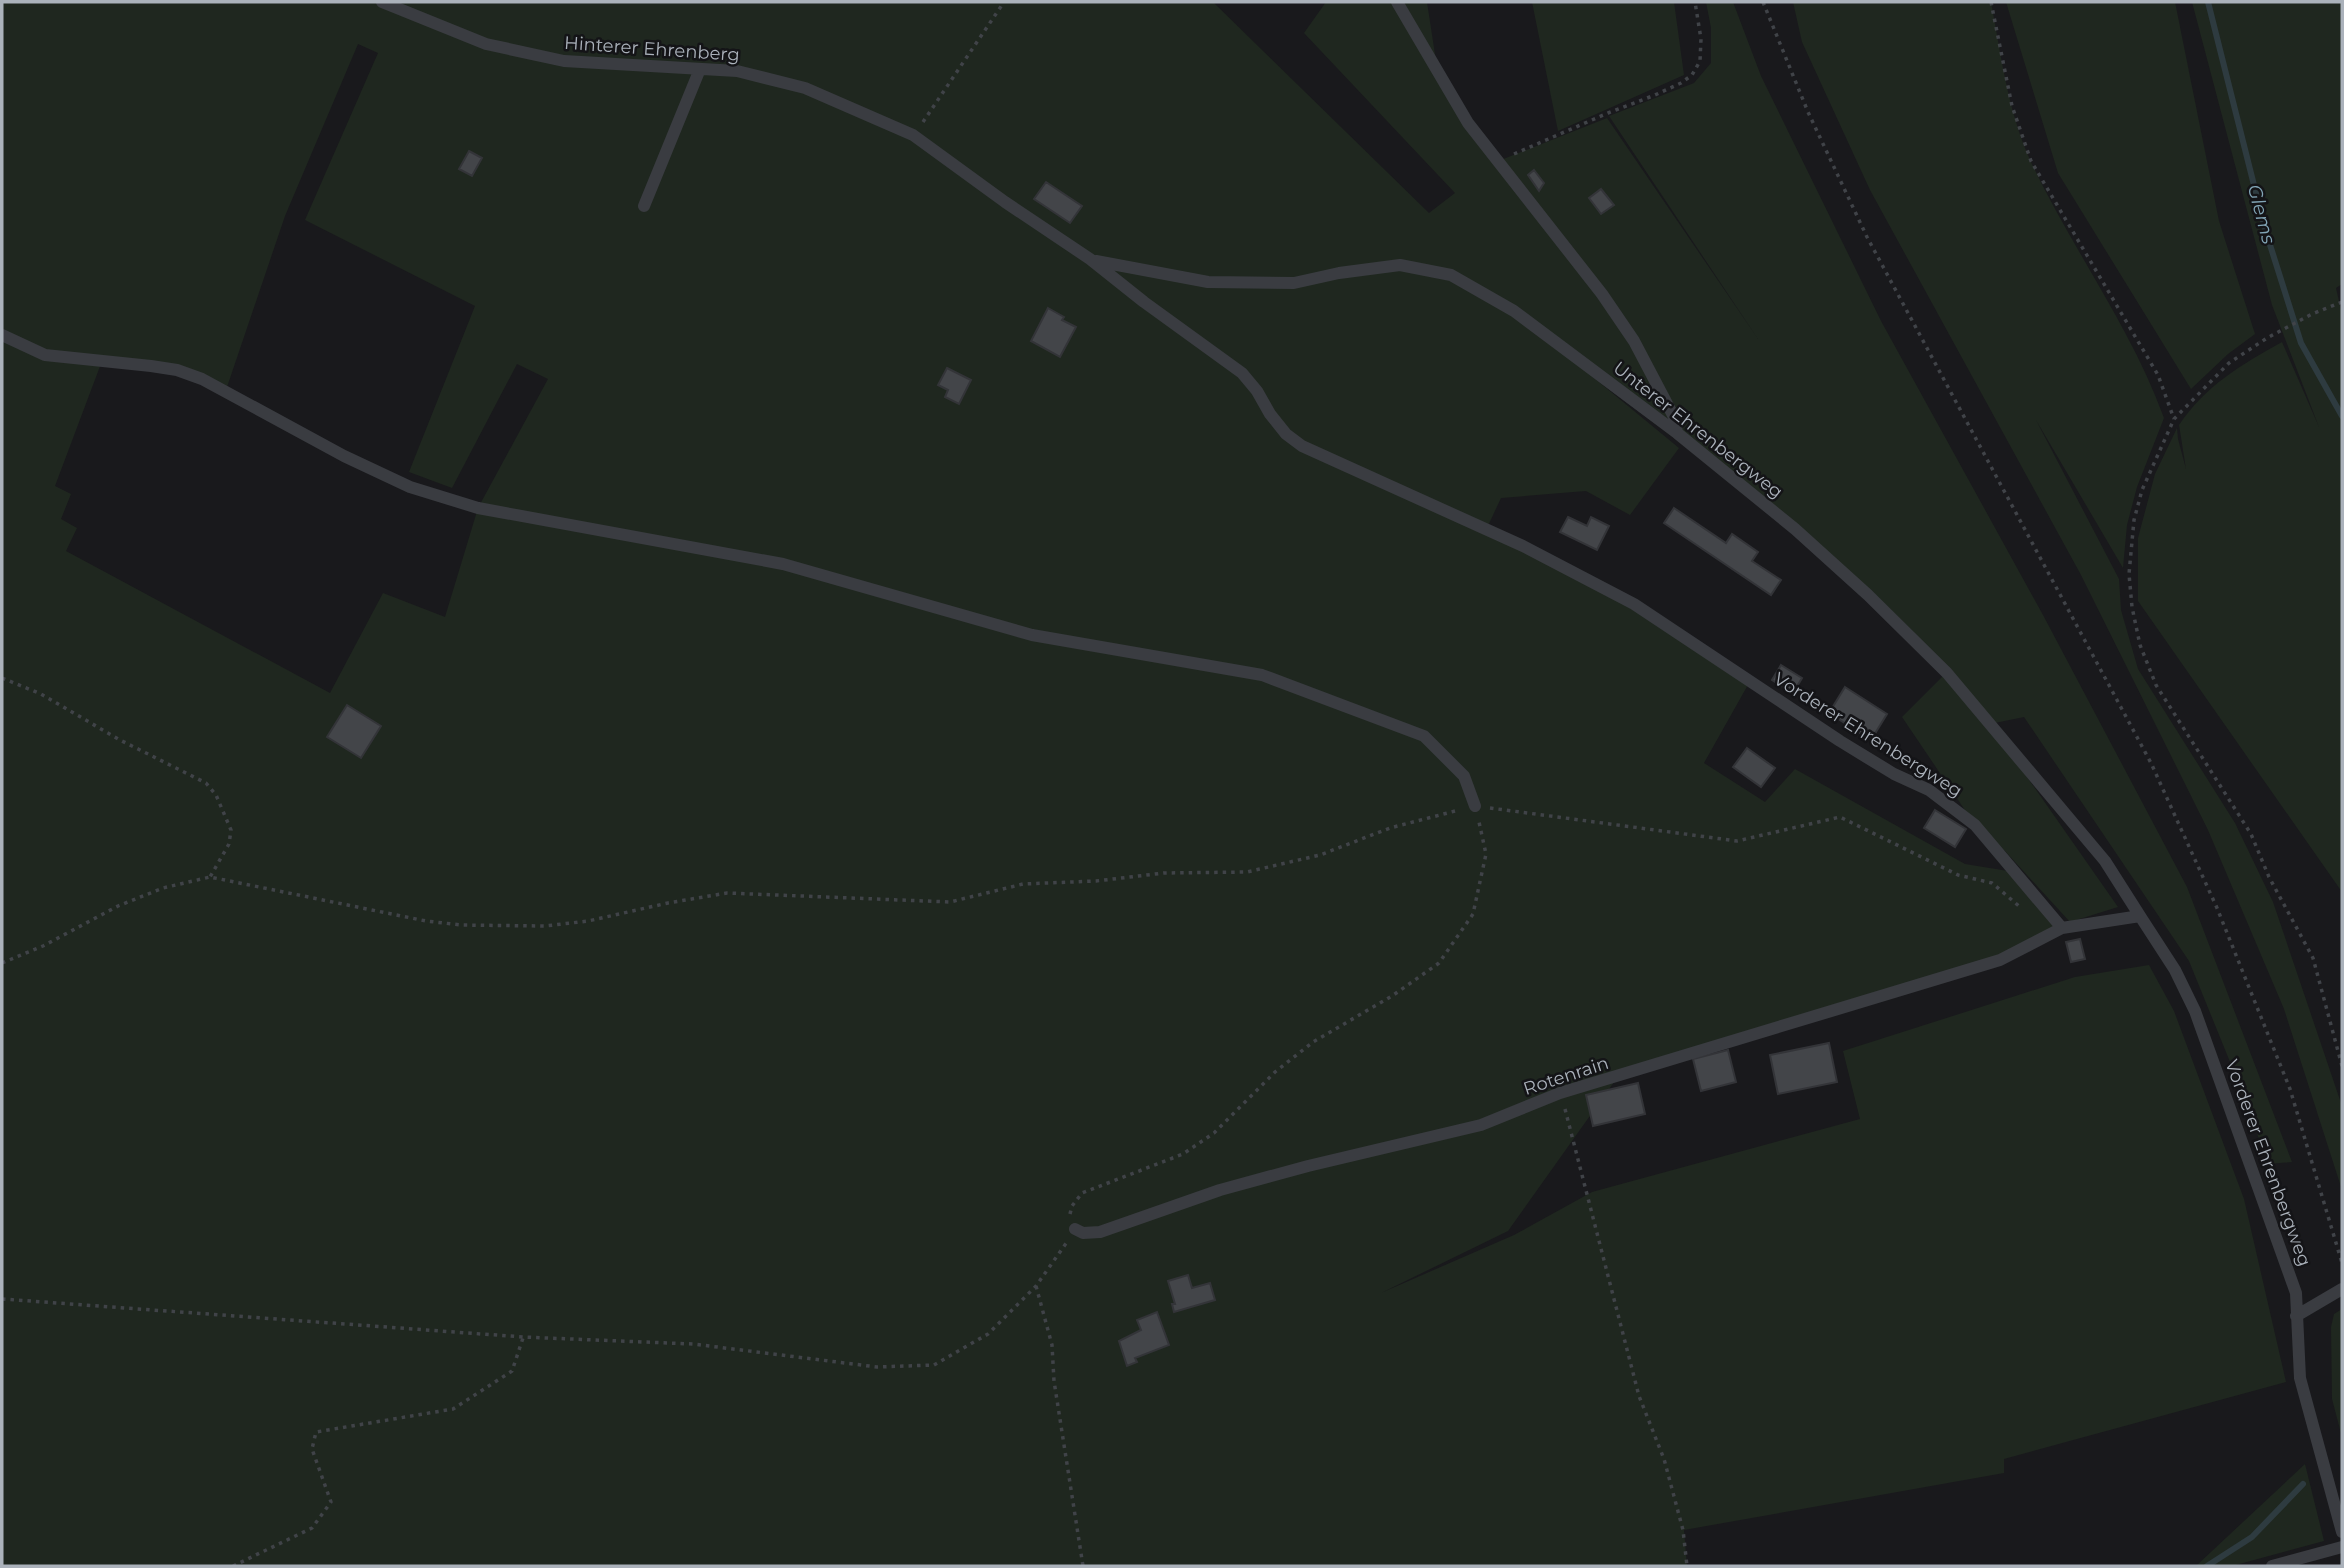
<svg xmlns="http://www.w3.org/2000/svg" width="2344" height="1568" font-family="Montserrat,sans-serif">
<style>
.green{fill:#1f271f;fill-rule:evenodd}
.lines{fill:none;stroke-linecap:round;stroke-linejoin:round}
.stream{stroke:#2e3b40;stroke-width:6}
.building{fill:#434549;stroke:#333438;stroke-width:2}
.path{stroke:#404348;stroke-width:3.5;stroke-dasharray:3.5 5;stroke-linecap:butt}
.lane{stroke:#3a3c41;stroke-width:12}
.labels{text-anchor:middle;stroke-width:5;stroke-linejoin:round;paint-order:stroke}
.street-label{font-size:18px;fill:#abb2bb;stroke:#141417}
.water-label{font-size:19px;font-style:italic;fill:#82a5b6;stroke:#141417}
</style>
<rect width="100%" height="100%" fill="#19191c"/>
<!-- green -->
<path class="green" d="M2,2H1213L1429,213L1455,193L1304,33L1326,2H1427L1438,74L1496,162L1607,118L1758,339L1609,116L1694,83L1711,63V28L1706,2H1733L1761,76L1881,321L2043,615L2187,887L2292,1162L2268,1164L2239,1084L2189,961L2024,717L1990,724L2118,907L2070,922L2005,851L1975,825L1902,717L1946,673L1795,529L1594,378L1679,448L1630,515L1586,491L1501,498L1487,528L1302,446L1634,604L1749,683L1704,763L1765,802L1795,769L1965,864L2008,871L2062,928L2030,946L1619,1075L1508,1231L1381,1293L1514,1235L1592,1192L1860,1119L1843,1051L2075,977L2149,965L2174,1011L2244,1199L2286,1382L2004,1459V1473L1684,1530L1687,1566H2ZM358,44L378,53L305,220L475,306L409,472L452,488L517,364L548,379L478,508L445,617L383,593L330,693L66,551L77,528L61,519L71,494L55,486L102,361L202,379L226,390L285,216Z
M1532,2H1674L1684,75L1558,131Z
M1793,2H1991C2001,55 2008,112 2031,162C2072,249 2131,327 2164,418L2137,487L2127,525L2123,568L2036,420L2119,579L2121,610L2138,669L2235,823L2273,902L2342,1106V1190L2284,1009L2208,830L2081,575L1870,190L1802,42Z
M2006,2H2175L2219,221L2255,334L2228,354L2191,389L2058,173Z
M2192,2H2342V284L2336,288L2342,314V892L2138,601V538L2155,474L2177,428L2178,439L2186,469L2179,425C2206,385 2241,365 2282,342L2319,427L2272,305Z
M2342,1309V1437L2332,1399L2331,1327L2334,1314Z
M2305,1464L2324,1541L2232,1566H2196Z"/>
<g class="lines">
<!-- stream -->
<path class="stream" d="M2208,2L2265,229L2301,343L2342,416
M2207,1566L2252,1537L2303,1484"/>
</g>
<!-- building -->
<path class="building" d="M469,151L482,158L472,176L459,169Z
M1534,170L1544,183L1539,191L1528,175Z
M1046,182L1082,206L1070,223L1034,199Z
M1601,189L1614,205L1601,214L1589,198Z
M1048,308L1064,317L1062,320L1076,327L1060,357L1031,341Z
M947,368L971,380L959,404L945,397L948,390L938,385Z
M1674,508L1726,543L1732,534L1758,552L1752,561L1781,580L1771,595L1664,523Z
M1568,517L1587,526L1591,517L1609,526L1597,550L1560,532Z
M1781,665L1802,678L1793,693L1772,680Z
M1845,687L1887,714L1871,740L1829,713Z
M347,705L381,726L361,758L327,737Z
M1747,748L1775,768L1761,787L1733,767Z
M1935,810L1966,829L1955,847L1924,828Z
M2080,939L2085,959L2071,962L2066,942Z
M1829,1043L1837,1082L1778,1094L1770,1055Z
M1728,1050L1736,1082L1701,1091L1693,1059Z
M1638,1083L1645,1114L1593,1126L1586,1095Z
M1188,1275L1192,1288L1210,1283L1215,1300L1174,1312L1172,1304H1175L1168,1281Z
M1157,1312L1169,1345L1135,1358L1137,1362L1127,1366L1119,1341L1141,1330L1137,1320Z"/>
<g class="lines">
<!-- path -->
<path class="path" d="M1763,2L1808,112L1867,237L2151,763L2217,908L2290,1089L2342,1263
M1991,2L2012,106L2031,161L2158,375L2174,419
M923,122L1004,2
M1514,154L1608,113L1655,95L1681,83L1692,75L1700,61L1701,39L1695,2
M2342,302L2312,314L2267,338L2229,363L2174,419L2142,490L2134,520L2129,574L2132,607L2140,645L2156,685L2251,834L2269,877L2313,958L2342,1066
M2,678L41,694L120,740L206,783L216,795L231,830L229,844L210,877
M1490,808L1737,841L1840,817L1958,875L1992,883L2020,907
M2,963L43,946L118,906L163,888L210,877L426,921L461,925L545,926L588,921L668,903L727,893L950,902L1023,884L1096,881L1164,873L1247,872L1320,855L1390,828L1459,810
M1565,1109L1639,1396L1664,1459L1683,1530L1687,1566
M1070,1214L1072,1206L1082,1193L1183,1154L1214,1133L1275,1072L1313,1042L1392,996L1439,963L1473,914L1486,854L1479,822
M1036,1286L1052,1345L1054,1381L1083,1566
M2,1299L523,1337L693,1344L877,1367L934,1365L988,1334L1036,1286L1067,1242
M233,1566L312,1528L331,1502L312,1449L316,1432L453,1409L512,1371L523,1338"/>
<!-- lane -->
<path class="lane" d="M382,2L486,44L564,61L737,71L805,88L913,135L1005,202L1090,259L1144,302L1242,373L1257,391L1270,414L1286,434L1302,446L1523,546L1634,604L1840,741L1894,774L1929,790L1975,825L2062,928L2140,916L2175,970L2195,1011L2296,1293L2300,1378L2342,1532
M1397,2L1468,123L1602,294L1634,341L1675,419L1677,433
M644,206L700,69
M1096,261L1208,282L1294,283L1339,273L1400,265L1451,275L1514,311L1677,433L1795,529L1868,595L1947,673L2105,861L2140,916
M2,335L45,355L151,366L177,370L202,379L344,456L410,487L478,508L783,564L1032,635L1262,675L1424,736L1464,776L1475,806
M1075,1229L1083,1233L1100,1232L1220,1190L1308,1166L1481,1125L1560,1093L2000,960L2062,928
M2296,1316L2342,1289
M2272,1566L2342,1547"/>
</g>
<g class="labels">
<!-- street labels -->
<g class="street-label">
<text transform="translate(652 49) rotate(4)" y="6">Hinterer Ehrenberg</text>
<text transform="translate(1698 430) rotate(38)" y="6">Unterer Ehrenbergweg</text>
<text transform="translate(1868 735) rotate(32)" y="6">Vorderer Ehrenbergweg</text>
<text transform="translate(1566 1076) rotate(-18)" y="6">Rotenrain</text>
<text transform="translate(2268 1163) rotate(70)" y="6">Vorderer Ehrenbergweg</text>
</g>
<!-- water labels -->
<g class="water-label">
<text transform="translate(2262 214) rotate(75)" y="7">Glems</text>
</g>
</g>
<!-- border -->
<rect width="2344" height="1568" fill="none" stroke="#abb2bb" stroke-width="7"/>
</svg>
